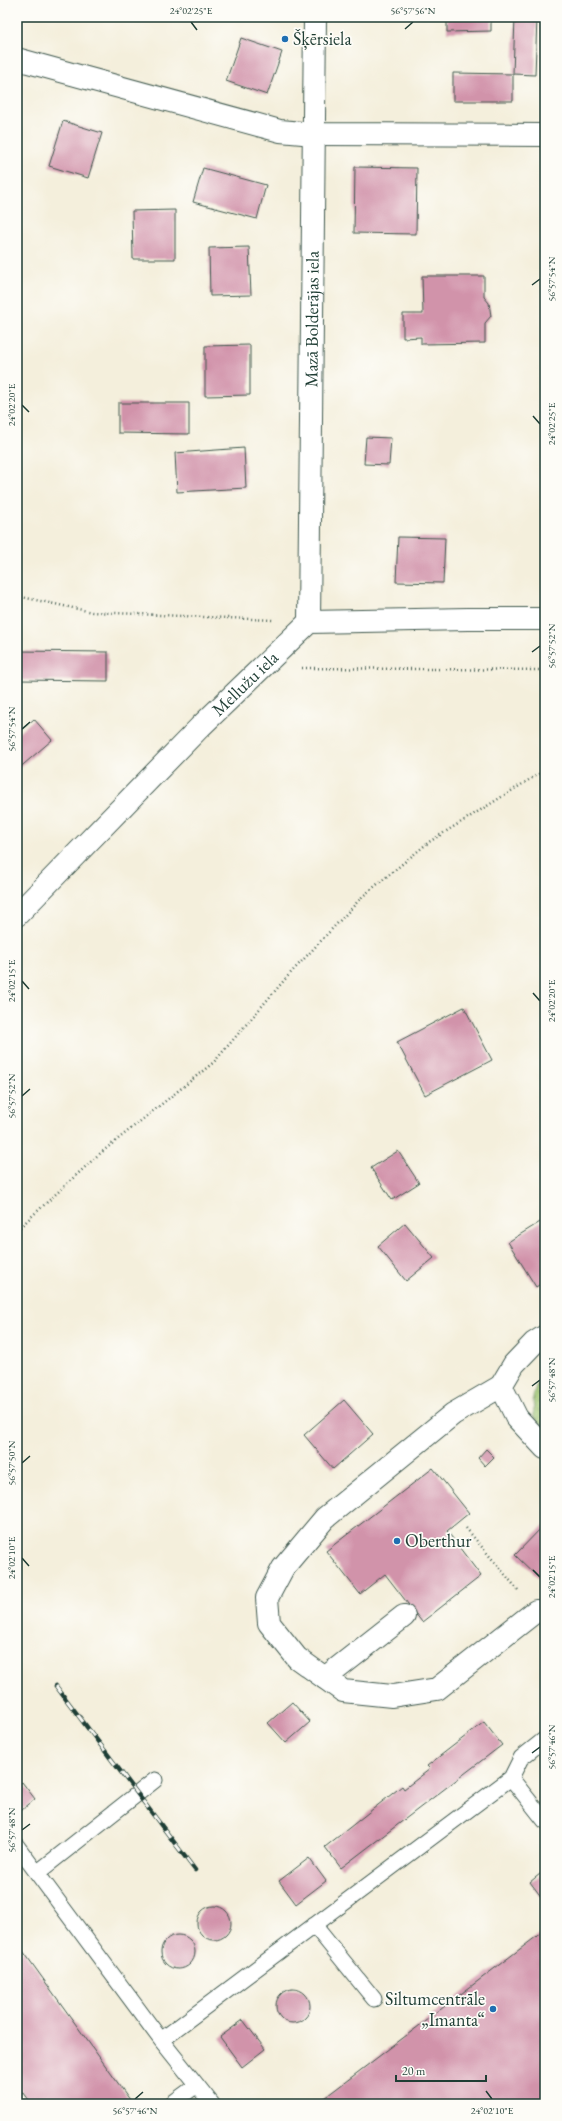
<svg xmlns="http://www.w3.org/2000/svg" width="562" height="2121" font-family="'EB Garamond',serif">
<style>
.grass{fill:url(#grass-dots);stroke:#5e8052}
.building{fill:#d193aa}
.lines{fill:none;stroke-linecap:round;stroke-linejoin:round}
.lane-casing{stroke:#3f584d;stroke-width:17}
.street-casing{stroke:#3f584d;stroke-width:24}
.path{stroke:#3f584d;stroke-width:2.5;stroke-dasharray:1 3;stroke-linecap:butt}
.lane{stroke:#fff;stroke-width:15}
.street{stroke:#fff;stroke-width:22}
.rail-casing{stroke:#1f3d34;stroke-width:4.5}
.rail{stroke:#fdfcf7;stroke-width:3;stroke-dasharray:9;stroke-linecap:butt}
.ticks{fill:none;stroke:#1f3d34;stroke-width:1.5}
.poi-dot{fill:#1f6fb2;stroke:#fdfcf7;stroke-width:1.5}
.labels{text-anchor:middle;stroke-width:3.5;stroke-linejoin:round;paint-order:stroke}
.poi-label{font-size:18px;fill:#1f3d34;stroke:#fdfcf7;text-anchor:start}
.street-label{font-size:18px;fill:#1f3d34;stroke:#fdfcf7}
.neatline{fill:none;stroke:#1f3d34;stroke-width:1.5}
.ticks-label{font-size:10px;text-anchor:middle;fill:#1f3d34}
</style>
<defs>
<pattern id="grass-dots" width="8" height="8" patternUnits="userSpaceOnUse"><rect width="8" height="8" fill="#9dc46f"/><path d="M2 2h.1M6 6h.1" fill="none" stroke="#7fa05c" stroke-width="1.8" stroke-linecap="round"/></pattern>
</defs>
<rect width="100%" height="100%" fill="#fdfcf7"/>
<filter id="ink" filterUnits="userSpaceOnUse"><feTurbulence type="fractalNoise" baseFrequency=".025" numOctaves="2"/><feDisplacementMap in="SourceGraphic" scale="8" xChannelSelector="R" yChannelSelector="G"/><feConvolveMatrix kernelMatrix="1 2 1 2 8 2 1 2 1" color-interpolation-filters="sRGB"/></filter>
<filter id="wash" filterUnits="userSpaceOnUse"><feTurbulence type="fractalNoise" baseFrequency=".012" numOctaves="4" result="noise"/><feDisplacementMap in="SourceGraphic" scale="16" xChannelSelector="R" yChannelSelector="G"/><feGaussianBlur stdDeviation="0.9" result="paint"/><feColorMatrix in="noise" values="0 0 0 0 0 0 0 0 0 0 0 0 0 0 0 0 0 1.4 0 .05"/><feComposite in="paint" operator="in"/></filter>
<g filter="url(#wash)">
<rect width="100%" height="100%" fill="#f4efdc"/>
<!-- grass -->
<path class="grass" d="M545,1362V1428L534,1419L533,1396Z"/>
<g id="blocks">
<!-- building -->
<path class="building" d="M447,17H491V31L447,32Z
M515,17H537L535,75L513,74Z
M241,38L282,52L267,95L226,81Z
M453,73L513,74V101H453Z
M63,121L102,133L88,178L49,166Z
M355,167L417,168L416,234L354,233Z
M203,168L266,185L257,219L193,202Z
M175,210V259H133L132,211Z
M249,247L251,295L210,296L209,248Z
M422,276H484V297L489,303L491,316L485,323V343L421,344V337L403,338V314H423Z
M250,345V395L205,396V346Z
M118,403H189V434L118,433Z
M366,437L391,438L389,465L364,464Z
M244,448L246,488L177,492L175,453Z
M398,537L445,538L443,583L396,582Z
M17,651L108,652V681L17,680Z
M34,719L52,740L17,770V734Z
M464,1007L492,1060L425,1095L397,1042Z
M398,1151L419,1183L392,1200L371,1168Z
M545,1219V1281L536,1287L508,1242Z
M405,1223L434,1258L406,1281L378,1246Z
M344,1400L373,1434L333,1469L304,1435Z
M486,1449L494,1457L485,1466L478,1458Z
M433,1468L469,1513L447,1531L481,1576L422,1622L385,1574L360,1594L326,1551Z
M545,1524V1584L515,1555Z
M292,1702L310,1722L286,1743L268,1723Z
M484,1722L502,1745L341,1868L325,1847L402,1786L404,1789L430,1769L427,1766Z
M22,1782L35,1799L22,1810L17,1803V1786Z
M309,1858L326,1881L296,1904L279,1881Z
M545,1870V1902L530,1882Z
M197 1923a17 17 0 1 1 34 0a17 17 0 1 1-34 0Z
M545,1930V2104H316L336,2089Z
M161 1952a17 17 0 1 1 34 0a17 17 0 1 1-34 0Z
M23,1951L133,2104H31L17,2085V1956Z
M276 2006a17 17 0 1 1 34 0a17 17 0 1 1-34 0Z
M243,2020L265,2049L242,2067L220,2037Z"/>
</g>
</g>
<g filter="url(#ink)">
<use href="#blocks" fill-opacity="0" stroke="#3f584d" stroke-width="1"/>
<g class="lines">
<!-- lane casing -->
<g class="lane-casing">
<path id="lane" d="M511,1778L545,1821
M17,1846L161,2040
M37,1873L155,1780
M314,1925L374,1999
M171,2104L197,2085
M212,2104L161,2040L511,1778L521,1758L545,1739"/>
</g>
<!-- street casing -->
<g class="street-casing">
<g id="street">
<path d="M17,59L280,131L314,134L545,135"/>
<path id="s1" d="M309,622L315,17"/>
<path id="s2" d="M17,915L200,727L309,622L468,619H545"/>
<path d="M501,1386L517,1418L545,1448"/>
<path d="M536,1611L437,1689L392,1696L343,1691L297,1658L269,1623L267,1598L283,1568L325,1518L453,1414L501,1386L514,1364L534,1343L545,1336"/>
<path d="M325,1678L404,1616"/>
</g>
</g>
<!-- path -->
<path class="path" d="M17,596L92,612L273,620
M302,668L545,670
M17,1230L97,1156L214,1062L287,977L363,896L429,842L545,770
M466,1528L518,1590"/>
<!-- lane -->
<use href="#lane" class="lane"/>
<!-- street -->
<use href="#street" class="street"/>
<!-- rail casing -->
<g class="rail-casing">
<path id="rail" d="M56,1686L195,1870"/>
</g>
<!-- rail -->
<use href="#rail" class="rail"/>
</g>
</g>
<!-- ticks -->
<path class="ticks" d="M191,22L197,30M405,29L413,22M532,285L540,279M22,405L29,412M533,416L540,424M532,652L540,646M22,729L30,722M22,981L29,989M533,993L540,1001M22,1096L30,1089M532,1386L540,1380M22,1463L30,1456M22,1558L29,1566M533,1570L540,1577M532,1753L540,1747M22,1830L30,1824M486,2091L492,2099M135,2099L143,2092"/>
<!-- markers -->
<g class="poi-dot">
<circle cx="285" cy="39" r="4"/>
<circle cx="397" cy="1541" r="4"/>
<circle cx="493" cy="2009" r="4"/>
</g>
<g class="labels">
<!-- poi labels -->
<g class="poi-label">
<text x="293" y="45">Šķērsiela</text>
<text x="405" y="1547">Oberthur</text>
<text x="485" y="2005" text-anchor="end">Siltumcentrāle<tspan x="485" dy="21">„Imanta“</tspan></text>
</g>
<!-- street labels -->
<g class="street-label">
<text dy="6" stroke="none"><textPath href="#s1" startOffset="303">Mazā Bolderājas iela</textPath></text>
<text dy="6" stroke="none"><textPath href="#s2" startOffset="325">Mellužu iela</textPath></text>
</g>
</g>
<!-- margin -->
<rect width="562" height="2121" fill="none" stroke="#fdfcf7" stroke-width="44"/>
<!-- scale -->
<path d="M396 2075v6h90v-6" fill="none" stroke="#1f3d34" stroke-width="2"/>
<text x="402" y="2075" font-size="12" fill="#1f3d34" stroke="#fdfcf7" stroke-width="3" paint-order="stroke">20 m</text>
<rect x="22" y="22" width="518" height="2077" class="neatline"/>
<g class="ticks-label">
<text x="191" y="14">24°02'25"E</text>
<text x="413" y="14">56°57'56"N</text>
<text transform="translate(551 279) rotate(-90)" y="4">56°57'54"N</text>
<text transform="translate(11 405) rotate(-90)" y="4">24°02'20"E</text>
<text transform="translate(551 424) rotate(-90)" y="4">24°02'25"E</text>
<text transform="translate(551 646) rotate(-90)" y="4">56°57'52"N</text>
<text transform="translate(11 729) rotate(-90)" y="4">56°57'54"N</text>
<text transform="translate(11 981) rotate(-90)" y="4">24°02'15"E</text>
<text transform="translate(551 1001) rotate(-90)" y="4">24°02'20"E</text>
<text transform="translate(11 1096) rotate(-90)" y="4">56°57'52"N</text>
<text transform="translate(551 1380) rotate(-90)" y="4">56°57'48"N</text>
<text transform="translate(11 1463) rotate(-90)" y="4">56°57'50"N</text>
<text transform="translate(11 1558) rotate(-90)" y="4">24°02'10"E</text>
<text transform="translate(551 1577) rotate(-90)" y="4">24°02'15"E</text>
<text transform="translate(551 1747) rotate(-90)" y="4">56°57'46"N</text>
<text transform="translate(11 1830) rotate(-90)" y="4">56°57'48"N</text>
<text x="135" y="2114">56°57'46"N</text>
<text x="492" y="2114">24°02'10"E</text>
</g>
</svg>
